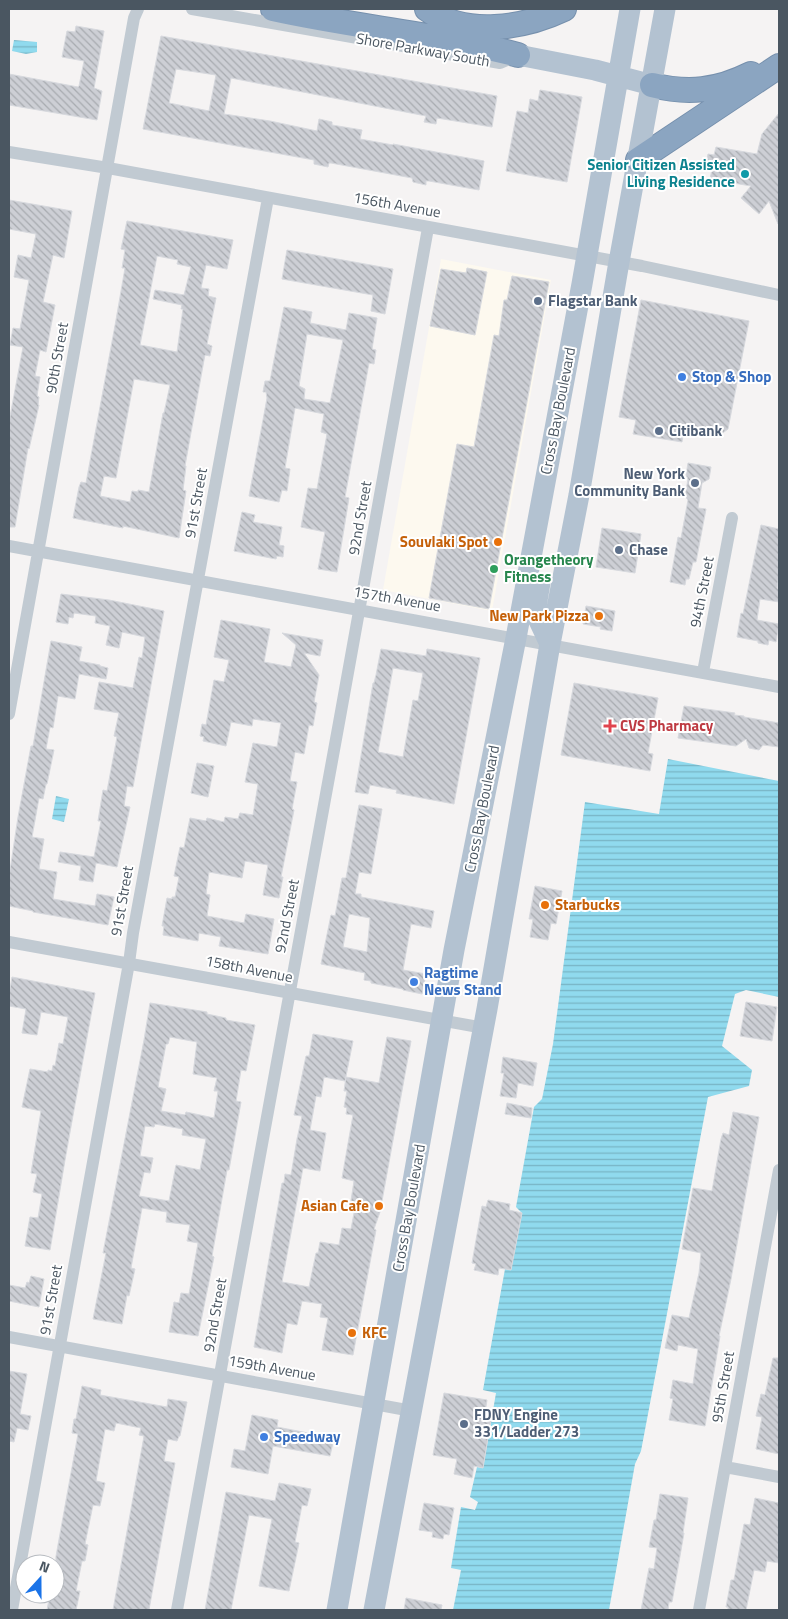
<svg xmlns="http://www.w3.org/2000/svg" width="788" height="1619" font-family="'Titillium Web',sans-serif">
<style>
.commercial{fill:#fdf9ef}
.water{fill:url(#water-rules)}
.building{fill:url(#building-back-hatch);stroke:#d7d9de;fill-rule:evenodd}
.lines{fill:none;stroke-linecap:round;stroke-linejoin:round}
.motorway-casing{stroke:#7690ad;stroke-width:26}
.minor{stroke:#c1cad2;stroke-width:12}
.primary{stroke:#b3c2d1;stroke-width:21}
.motorway{stroke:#8ba5c1;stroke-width:24}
.culture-dot{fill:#0f9aa8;stroke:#fff;stroke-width:2}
.service-dot{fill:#5c6f8a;stroke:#fff;stroke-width:2}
.shop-dot{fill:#3f7fe0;stroke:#fff;stroke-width:2}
.food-dot{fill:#e8710a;stroke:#fff;stroke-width:2}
.leisure-dot{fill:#2e9e5b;stroke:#fff;stroke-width:2}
.health-dot{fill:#e0444e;stroke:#fff;stroke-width:2}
.labels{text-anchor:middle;stroke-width:4;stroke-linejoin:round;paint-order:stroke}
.street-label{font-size:15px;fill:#4a5661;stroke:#fff}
.culture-label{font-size:15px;font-weight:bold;fill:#0d838f;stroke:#fff;text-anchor:end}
.service-label{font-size:15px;font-weight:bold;fill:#4e5e75;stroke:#fff;text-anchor:start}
.shop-label{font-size:15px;font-weight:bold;fill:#366cbe;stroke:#fff;text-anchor:start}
.food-label{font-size:15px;font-weight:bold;fill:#c56008;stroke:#fff;text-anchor:end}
.leisure-label{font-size:15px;font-weight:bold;fill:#27864d;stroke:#fff;text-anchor:start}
.health-label{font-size:15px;font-weight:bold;fill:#be3a42;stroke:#fff;text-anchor:start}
</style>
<defs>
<pattern id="water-rules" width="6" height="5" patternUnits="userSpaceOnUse" patternTransform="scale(1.25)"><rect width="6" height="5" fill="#90daee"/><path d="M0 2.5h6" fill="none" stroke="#78b4c4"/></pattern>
<pattern id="building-back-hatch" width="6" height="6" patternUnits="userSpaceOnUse" patternTransform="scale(1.25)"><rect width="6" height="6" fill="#cdcfd5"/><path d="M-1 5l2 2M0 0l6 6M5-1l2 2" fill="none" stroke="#a8abb0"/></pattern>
</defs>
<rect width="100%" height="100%" fill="#f5f3f3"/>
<!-- commercial -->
<path class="commercial" d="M441,259L551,280L492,611L383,590Z"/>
<!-- water -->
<path class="water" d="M14,40L37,42V52L26,54L12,51Z
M668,759L779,781V997L746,990L735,994L722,1046L752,1070L749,1086L708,1097L641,1451L635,1464L609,1610H453L461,1570L451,1568L461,1507L475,1510L478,1502L470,1497L477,1467L483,1468L496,1393L483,1390L505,1269L511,1270L522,1213L516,1207L534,1107L542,1099L553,1044L585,802L659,814Z
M56,796L69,799L64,822L52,819Z"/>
<!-- building -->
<path class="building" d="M76,26L104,31L94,88L102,91L97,120L9,105V74L78,87L79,86L84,61L62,57L67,31L75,32Z
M161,36L497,96L492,127L437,118L436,124L424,122L426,116L231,78L224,114L270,121L317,131L319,119L332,122V125L362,130L360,139L393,145V144L484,161L479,190L429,181H426V185L413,182L412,178L331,163H329L328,167L314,164V160L143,129ZM176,69L216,75L209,111L169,103Z
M540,90L582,97L567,182L506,171L517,111L528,113L530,99L538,101Z
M779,113V224H778L769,201L759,214L741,198L751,186L710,179L712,169L705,168L708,154L714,155L716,147L757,154L762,134Z
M9,200L72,211L64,258L53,255L43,302L55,305L46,352L40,350L35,376L40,377L37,396L39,397L38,405H39L29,449L28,448L15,527H9V422L23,347L10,345L13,328L20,329L29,280L14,277L18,255L31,258L36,234L9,229Z
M127,221L233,240L227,269L206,265L201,288L209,289L208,296L216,298L207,344L212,346L210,356L205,355L204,360L185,466H186L183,490L186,491L179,538L123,526V528L73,518L79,487L81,482L86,483L116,320L125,268H122L125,250L121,249ZM157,256L178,260L177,264L191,267L184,295L155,290L153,299L182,305L181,309H183L177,352L140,345ZM134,379L170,385L164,413H163L149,492L138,490V492L132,491L130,502L100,496L104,476L116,478Z
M287,250L393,269L385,314L371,311L373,295L282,279Z
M467,268L487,272L475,335L430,326L441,269L466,273Z
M512,276L549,282L489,609L429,598L457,444L474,447L494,335L499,336L504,300H507Z
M641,300L749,321L728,429L720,435L684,429L682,442L633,434L636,420L619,417Z
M284,307L312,312L310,323L346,330L349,313L377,318L372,349L376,350L374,364L369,363L345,497L349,498L337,572L318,569L325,532L301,527L308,488L317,489L327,434L321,432L324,414L295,408L285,468L290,469L287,491L282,490L279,502L249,496L267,398L266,392H263L265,381H270ZM307,334L343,340L330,403L304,399L305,389L299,386Z
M688,463L711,467L709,479L702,483L698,508L706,509L696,562H693L689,579H686L685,585L670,582L678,537L681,538L688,500L685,496L688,479L686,475Z
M242,512L255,515L253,522L282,527L279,545L284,546L283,557L277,556L276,559L234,551Z
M761,525L779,529V575L777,588L779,589V602L760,599L757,620L779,624L776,642L769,640L768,645L758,643V641L737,637L741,613L743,614Z
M602,528L641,534L635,573L596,567Z
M61,594L109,600L164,611L133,787L127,786L124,806L130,807L117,867L96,863L93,882L79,880L81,866L58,862L60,852L94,857L101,821H98L103,790L107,791L117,737L114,736L119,713L94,709L99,682L133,688L139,657L142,658L145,637L122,632L119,648L106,645L110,626L95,623L96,616L74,613L73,618L69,617L68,624L56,622Z
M586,606L615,611L612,631L600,629L601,627L583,624Z
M221,620L270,629L264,662L291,667L296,645L282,633L323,640L320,656L304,653L319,675L314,702L317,703L313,726L309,725L304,754L295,752L290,781L297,782L292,809L294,810L281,877H283L279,898L263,895L268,865L245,861L242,878L209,872L206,894L210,895L207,916L244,923L246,914L274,919L268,954L219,946L221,937L199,933L198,941L163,935L164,926H162L167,898L172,899V897H175L179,877L174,876L180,847L184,848L190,818L206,821L207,818L224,822L225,817L238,819L240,813L253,815L258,784L245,782L253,743L277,747L281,723L253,719L252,726L231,722L226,746L203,741L204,737L200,736L202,724L206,725L214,680L224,682L229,660L214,657Z
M51,641L82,647L79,661L100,665V666L108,668L106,679L79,674L75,699L58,696L53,728L50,727L46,749L54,750L47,784H46L43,799L39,798L32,837L44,839L39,869L57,872L53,899L95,906L97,894L114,897L108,925L33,912V911L9,906V877L18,817L31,746H33Z
M381,649L426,656L427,649L480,658L454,804L396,793L397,790L370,785L368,794L355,792L373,683H374L376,675ZM393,668L423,673L418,701L413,700L403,757L378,752Z
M574,683L658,698L648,753L653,754L650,771L561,755Z
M684,706L735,713L734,715L744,716V717L779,723V747L763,745L759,750L749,748L746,739L736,746L678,738Z
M197,763L214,766L208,797L191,793Z
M359,805L382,809L371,874L359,872L355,894H361V897L434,911L431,928L411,924L403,970L426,974L422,994L403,990V989L371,983V981L364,980L365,973L321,964L331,915L335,916L342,878H346ZM349,914L370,918L367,952L343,947Z
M535,886L562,891L556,924L551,923L548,940L530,937L533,919H529Z
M12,977L95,993L65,1160L50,1250L25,1246L30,1217L38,1218L42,1194L33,1192L37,1174L31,1173L41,1111L22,1107L30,1069L48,1072V1070L52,1071L53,1065L55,1066L59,1043L63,1044L68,1017L41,1012L37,1035L22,1033L26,1009L9,1006V995Z
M746,1002L777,1007L772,1041L740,1036Z
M150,1003L207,1012V1014L226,1018V1020L255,1025L246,1071L241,1070L236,1101L241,1102L229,1170H227L212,1256L214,1257L198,1336L169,1332L174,1302L179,1303L181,1293L189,1294L198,1243L187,1241L190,1225L166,1222L167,1212L142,1208L131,1268L135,1269L129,1296L127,1295L122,1324L93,1319L106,1253H103L144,1040ZM170,1037L197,1042L193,1074L217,1078L214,1091H218L214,1118L186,1112L185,1115L161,1111L166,1089L158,1087L166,1044H168ZM155,1124L183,1129L182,1135L206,1139L200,1170L176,1165L169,1201L139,1196L144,1172L150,1173L153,1158L140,1156L145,1126L154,1127Z
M313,1034L353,1041L345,1081L324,1077L321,1097L316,1096L310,1130L326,1133L320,1171L303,1168L282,1282L309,1287L316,1253H318L320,1242L339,1245L342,1228L351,1229L355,1208L350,1207L354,1181L342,1178L353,1115L346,1114L347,1108L344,1107L347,1091H344L346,1077L379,1083L387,1037L411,1041L380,1212L374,1229L376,1230L353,1355L322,1350L328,1318L320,1317L322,1304L302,1301L297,1325L287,1323L282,1353L254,1347L282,1183H284L285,1174L291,1175L297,1139L302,1116L294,1115L306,1056H309Z
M503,1057L537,1063L533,1086L518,1083L516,1098L500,1096L504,1073H501Z
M507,1103L532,1108L531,1118L505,1114Z
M733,1112L759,1117L731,1279L719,1336H720L705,1426L669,1420L673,1399L670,1398L673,1380L693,1384L698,1349L678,1345L677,1351L665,1348L672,1315L689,1318L699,1273L701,1253L682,1249L693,1188L712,1191L721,1139L723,1133L729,1135Z
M488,1200L510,1204L509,1210L522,1213L511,1270L499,1268L498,1275L474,1270L476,1264L472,1263L482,1206L486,1207Z
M31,1276L44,1279L39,1307L9,1301V1285L25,1288L27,1282L29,1283Z
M773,1358H779V1454L756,1449L762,1417L756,1416L761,1394L765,1395Z
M9,1371L27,1374L20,1414L31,1416L28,1430L17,1428L14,1442L9,1441Z
M82,1386L101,1390L100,1395L167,1407L168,1399L187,1402L180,1436H179L177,1441L168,1439L164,1461L175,1463L149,1610H113L144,1436L139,1435L141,1428L116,1423L114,1431L105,1429L96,1481L105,1483L100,1506L93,1505L85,1544L88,1545L85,1561H82L76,1591H80L76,1610H47L50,1594H55L56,1556L78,1434L72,1433L74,1419H76Z
M444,1393L487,1400L485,1413L492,1414L483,1468L474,1466L472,1478L454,1474L457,1459L433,1455Z
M252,1415L278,1420L277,1427L334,1438L330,1456L273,1446L268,1474L231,1467L234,1449L245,1451Z
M279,1483L311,1489L307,1506L302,1505L295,1542L299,1543L289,1591L259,1586L272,1519L249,1515L231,1610H205L226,1492L275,1501Z
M660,1494L688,1498L683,1533H684L672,1602H669L668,1610H641L649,1568L654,1569L657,1548L649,1547L654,1520H656Z
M755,1498L779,1503V1563L767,1561L765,1572L754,1570L746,1610H728V1607H726L729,1591L731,1580H734L744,1524L750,1525Z
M424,1503L454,1508L449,1535L444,1534L443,1539L432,1537L433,1532L419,1530Z
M406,1598L442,1605L441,1610H404Z"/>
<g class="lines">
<!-- motorway casing -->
<g class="motorway-casing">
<path id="motorway" d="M273,9C354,27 438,34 518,55
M427,9C465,38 524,28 564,9
M652,85C688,94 717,91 751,74
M638,160L779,66"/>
</g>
<!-- minor -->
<path class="minor" d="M192,9L500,63L514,57
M9,152L108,168L642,266L779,295
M9,546L779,687
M703,672L732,518
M9,714L134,18L138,9
M9,942L484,1028
M9,1337L412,1411
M725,1467L779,1477
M12,1610L129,963L133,933L268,198
M177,1610C261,1149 346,689 428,228
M699,1610L779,1170"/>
<!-- primary -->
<path class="primary" d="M518,55L595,70L652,85
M540,583L535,612L550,644
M337,1610L454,950L516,638L582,284L630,9
M374,1610L487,1009L550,644L579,495L619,262L665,9"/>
<!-- motorway -->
<use href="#motorway" class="motorway"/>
</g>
<!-- markers -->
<circle class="culture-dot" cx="745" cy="174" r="5"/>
<g class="service-dot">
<circle cx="538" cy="301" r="5"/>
<circle cx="659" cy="431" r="5"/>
<circle cx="695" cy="483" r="5"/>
<circle cx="619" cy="550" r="5"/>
<circle cx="464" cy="1424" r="5"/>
</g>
<g class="shop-dot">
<circle cx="682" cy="377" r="5"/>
<circle cx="414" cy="982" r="5"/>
<circle cx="264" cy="1437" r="5"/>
</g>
<g class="food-dot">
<circle cx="498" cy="542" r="5"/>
<circle cx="599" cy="616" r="5"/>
<circle cx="545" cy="905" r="5"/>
<circle cx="379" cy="1206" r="5"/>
<circle cx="352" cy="1333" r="5"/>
</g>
<circle class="leisure-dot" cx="494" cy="569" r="5"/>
<path class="health-dot" d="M607.5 718.5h5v5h5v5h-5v5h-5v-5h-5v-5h5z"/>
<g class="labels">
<!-- street labels -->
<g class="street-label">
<text transform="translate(423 50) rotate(10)" y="5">Shore Parkway South</text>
<text transform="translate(397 205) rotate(10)" y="5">156th Avenue</text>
<text transform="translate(57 358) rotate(-80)" y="5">90th Street</text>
<text transform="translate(558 411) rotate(-79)" y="5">Cross Bay Boulevard</text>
<text transform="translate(196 503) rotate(-80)" y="5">91st Street</text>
<text transform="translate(360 518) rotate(-80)" y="5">92nd Street</text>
<text transform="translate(702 592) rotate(-79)" y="5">94th Street</text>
<text transform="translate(397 599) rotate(10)" y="5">157th Avenue</text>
<text transform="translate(482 809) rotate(-79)" y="5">Cross Bay Boulevard</text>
<text transform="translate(122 901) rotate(-80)" y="5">91st Street</text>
<text transform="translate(287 916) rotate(-79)" y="5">92nd Street</text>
<text transform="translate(249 969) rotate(11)" y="5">158th Avenue</text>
<text transform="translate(409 1208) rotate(-80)" y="5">Cross Bay Boulevard</text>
<text transform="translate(51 1300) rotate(-80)" y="5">91st Street</text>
<text transform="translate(215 1315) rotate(-80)" y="5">92nd Street</text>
<text transform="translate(272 1368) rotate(10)" y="5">159th Avenue</text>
<text transform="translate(723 1387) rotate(-80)" y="5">95th Street</text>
</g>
<!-- culture labels -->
<g class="culture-label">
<text x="735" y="170">Senior Citizen Assisted<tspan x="735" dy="17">Living Residence</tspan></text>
</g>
<!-- service labels -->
<g class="service-label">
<text x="548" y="306">Flagstar Bank</text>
<text x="669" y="436">Citibank</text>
<text x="685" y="479" text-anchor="end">New York<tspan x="685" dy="17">Community Bank</tspan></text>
<text x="629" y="555">Chase</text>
<text x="474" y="1420">FDNY Engine<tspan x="474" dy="17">331/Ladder 273</tspan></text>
</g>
<!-- shop labels -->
<g class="shop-label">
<text x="692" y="382">Stop &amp; Shop</text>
<text x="424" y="978">Ragtime<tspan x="424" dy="17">News Stand</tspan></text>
<text x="274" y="1442">Speedway</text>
</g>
<!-- food labels -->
<g class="food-label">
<text x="488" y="547">Souvlaki Spot</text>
<text x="589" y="621">New Park Pizza</text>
<text x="555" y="910" text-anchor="start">Starbucks</text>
<text x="369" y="1211">Asian Cafe</text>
<text x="362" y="1338" text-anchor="start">KFC</text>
</g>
<!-- leisure labels -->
<g class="leisure-label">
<text x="504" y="565">Orangetheory<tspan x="504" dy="17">Fitness</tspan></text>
</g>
<!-- health labels -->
<g class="health-label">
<text x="620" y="731">CVS Pharmacy</text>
</g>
</g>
<!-- border -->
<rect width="788" height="1619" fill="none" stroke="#4a5661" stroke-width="20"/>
<!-- north arrow -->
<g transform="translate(40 1579) rotate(21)"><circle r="24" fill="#ffffff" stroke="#b7bbc0"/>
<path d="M0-4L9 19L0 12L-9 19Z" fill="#1a73e8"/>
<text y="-8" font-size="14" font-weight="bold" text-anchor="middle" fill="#4a5661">N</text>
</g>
</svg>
